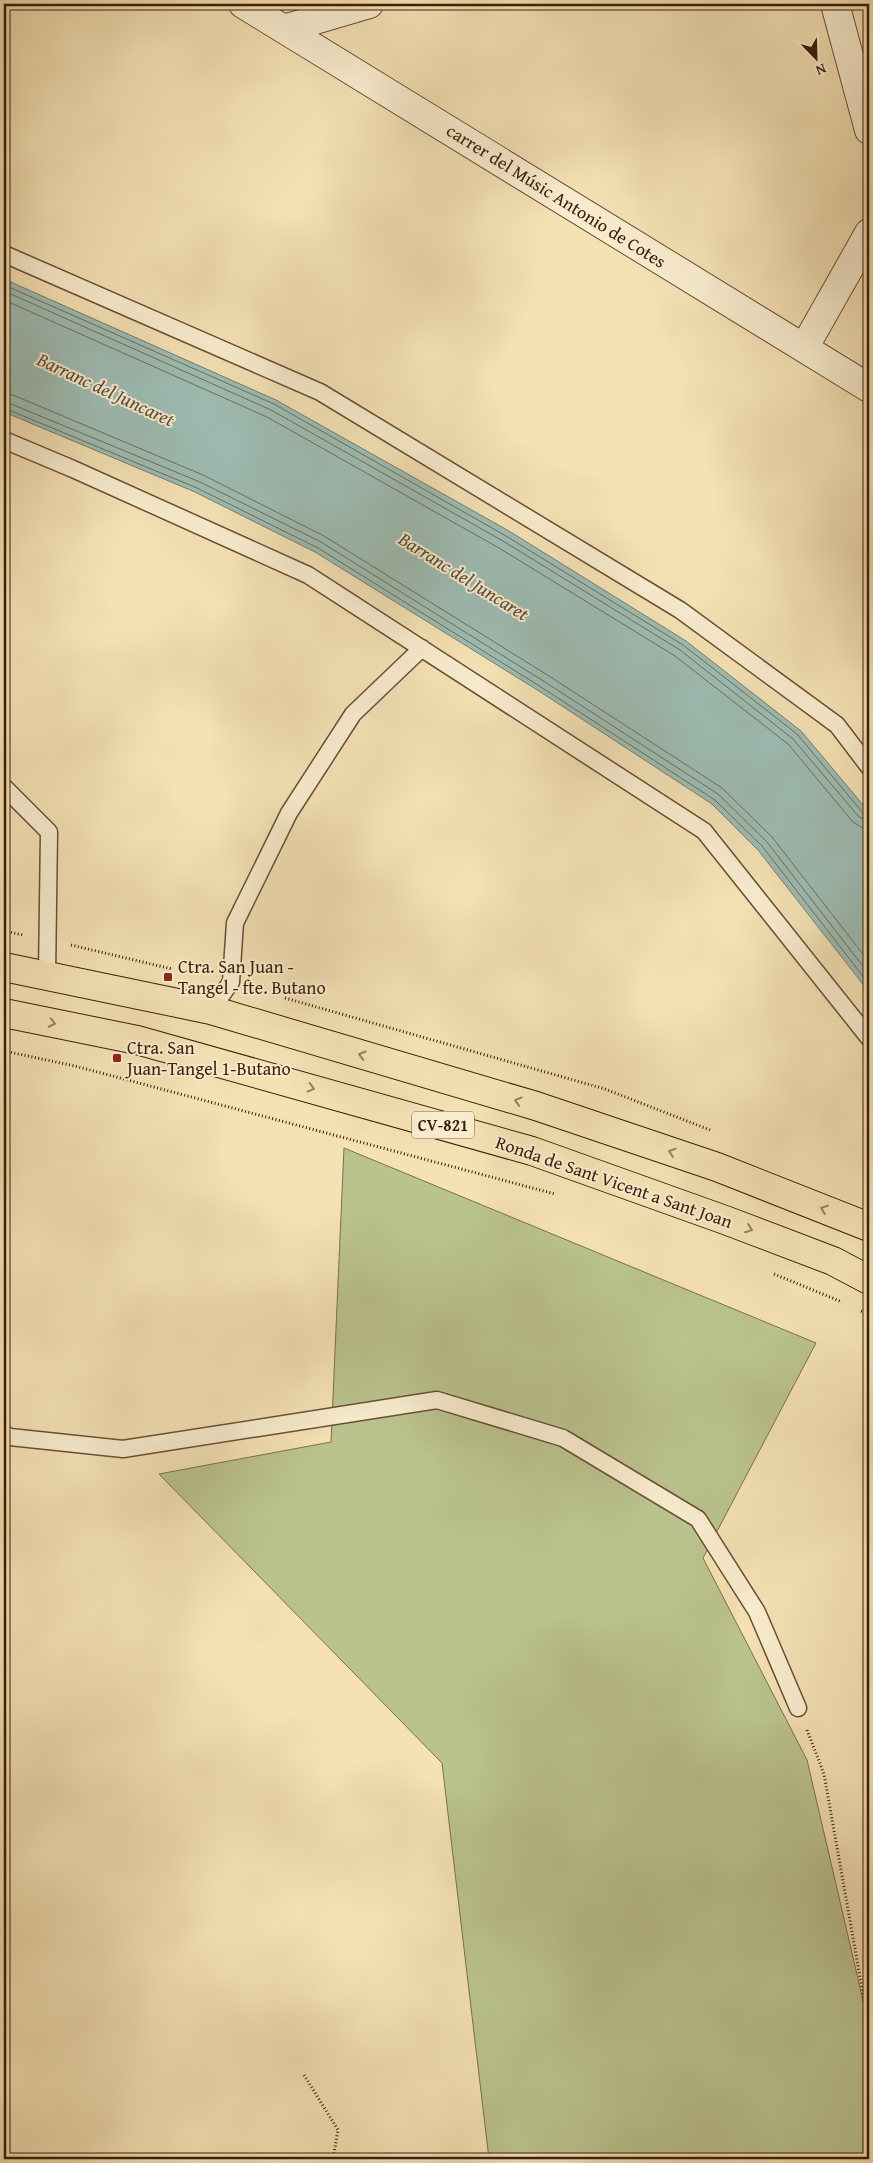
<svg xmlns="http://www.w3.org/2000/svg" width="873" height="2163" font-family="'Gentium Book Plus',serif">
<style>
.green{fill:#bac38e;stroke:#7a704a}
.water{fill:#9dbcb3;stroke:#767d6e}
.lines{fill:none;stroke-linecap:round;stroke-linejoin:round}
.shore{stroke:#6c6d5c;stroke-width:1}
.service-casing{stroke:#694f32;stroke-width:19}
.minor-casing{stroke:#694f32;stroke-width:30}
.primary-casing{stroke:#3b1e06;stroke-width:30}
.path{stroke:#3b1e06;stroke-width:3;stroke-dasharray:1 2.5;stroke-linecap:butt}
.service{stroke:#f8ecce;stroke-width:16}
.minor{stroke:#f8ecce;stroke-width:28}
.primary{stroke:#f4e1b4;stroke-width:28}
.oneway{stroke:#98805d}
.poi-dot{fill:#8f2418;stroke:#f8ecce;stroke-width:2}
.labels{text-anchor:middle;stroke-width:4;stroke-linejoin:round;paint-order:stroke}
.shield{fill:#f8ecce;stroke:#745c42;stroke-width:1}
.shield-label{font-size:16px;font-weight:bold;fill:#3b1e06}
.street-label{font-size:18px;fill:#3b1e06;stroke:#f8ecce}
.poi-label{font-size:18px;fill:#3b1e06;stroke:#f8ecce;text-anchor:start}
.water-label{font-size:19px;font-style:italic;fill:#584d3a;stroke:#f8ecce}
</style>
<rect width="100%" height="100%" fill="#f4e1b4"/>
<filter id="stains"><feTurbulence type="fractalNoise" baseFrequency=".004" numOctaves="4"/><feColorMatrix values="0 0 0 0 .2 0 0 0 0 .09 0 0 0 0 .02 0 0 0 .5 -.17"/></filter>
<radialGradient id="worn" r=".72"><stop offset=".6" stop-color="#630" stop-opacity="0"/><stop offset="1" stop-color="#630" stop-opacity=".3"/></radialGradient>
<!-- green -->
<path class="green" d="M344,1148L816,1343L703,1558L807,1760L869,2026V2159H489L442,1763L159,1474L331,1442Z"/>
<!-- water -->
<path class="water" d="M4,279L276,400L509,531L686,641L801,731L869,812V992L758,850L712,804L539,691L315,552L195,492L4,412Z"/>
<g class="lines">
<!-- shore -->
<path class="shore" d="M4,285L274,404L506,536L683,645L797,734L863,813L869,815
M4,291L271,410L503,541L680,650L793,739L859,817L869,821
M4,300L267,417L499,548L675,656L788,744L853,822L861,827L869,828
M4,394L13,395L203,475L324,536L549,676L722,788L772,837L869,962
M4,401L200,482L321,542L545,682L718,794L767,842L869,974
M4,408L197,488L318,548L541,687L715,800L762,846L869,984"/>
<!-- service casing -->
<g class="service-casing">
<path id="service" d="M4,254L320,392L680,610L837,725L869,767
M4,440L73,469L308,575L704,831L869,1038
M4,787L49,832L47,975
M211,1010L231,982L235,923L289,813L353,714L422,648
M4,1434L10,1437L123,1449L437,1400L563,1438L698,1519L757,1612L798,1708"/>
</g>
<!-- minor casing -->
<g class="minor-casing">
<path id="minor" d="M243,4L869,388
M835,4L869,130
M284,29L369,4
M804,348L869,233"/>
</g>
<!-- primary casing -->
<g class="primary-casing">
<path id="primary" d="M4,967L211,1010L536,1106L717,1167L869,1227
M4,1013L137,1040L532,1151L725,1220L833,1261L869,1280"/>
</g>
<!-- path -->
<path class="path" d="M4,931L23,935
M71,945L172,969
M285,998L605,1089L710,1130
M4,1051L75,1066L555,1194
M774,1274L842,1302
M861,1311L869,1314
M807,1730L824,1774L869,2028
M304,2075L338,2130L333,2159
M4,2153L6,2159"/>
<!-- service -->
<use href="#service" class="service"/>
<!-- minor -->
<use href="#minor" class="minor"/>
<!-- primary -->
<use href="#primary" class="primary"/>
</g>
<!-- one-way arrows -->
<defs><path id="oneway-chevron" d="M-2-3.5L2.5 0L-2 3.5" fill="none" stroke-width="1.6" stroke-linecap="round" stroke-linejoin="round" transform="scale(1.25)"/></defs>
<g class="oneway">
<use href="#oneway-chevron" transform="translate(52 1023) rotate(12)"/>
<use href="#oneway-chevron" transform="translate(362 1055) rotate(-164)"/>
<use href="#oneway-chevron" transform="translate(311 1088) rotate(15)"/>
<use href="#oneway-chevron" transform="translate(518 1101) rotate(-164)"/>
<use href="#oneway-chevron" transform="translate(672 1152) rotate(-161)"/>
<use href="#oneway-chevron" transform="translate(824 1209) rotate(-159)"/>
<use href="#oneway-chevron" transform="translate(749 1229) rotate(21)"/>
</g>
<!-- markers -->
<g class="poi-dot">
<rect x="163" y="972" width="10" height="10" rx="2.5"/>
<rect x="112" y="1053" width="10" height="10" rx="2.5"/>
</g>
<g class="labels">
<!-- shield labels -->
<rect class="shield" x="412" y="1111.5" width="62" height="27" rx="4"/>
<g class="shield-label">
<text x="443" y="1131">CV-821</text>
</g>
<!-- street labels -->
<g class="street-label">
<text transform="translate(556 196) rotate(32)" y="6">carrer del Músic Antonio de Cotes</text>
<text transform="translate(614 1182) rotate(19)" y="6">Ronda de Sant Vicent a Sant Joan</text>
</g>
<!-- poi labels -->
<g class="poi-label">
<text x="178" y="973">Ctra. San Juan -<tspan x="178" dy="21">Tangel - fte. Butano</tspan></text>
<text x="127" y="1054">Ctra. San<tspan x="127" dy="21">Juan-Tangel 1-Butano</tspan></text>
</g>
<!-- water labels -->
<g class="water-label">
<text transform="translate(106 389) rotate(25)" y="7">Barranc del Juncaret</text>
<text transform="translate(464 576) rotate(32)" y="7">Barranc del Juncaret</text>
</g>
</g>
<!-- margin -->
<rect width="873" height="2163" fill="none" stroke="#f4e1b4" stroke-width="20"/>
<rect x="5" y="5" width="863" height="2153" fill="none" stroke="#3b1e06" stroke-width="2.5"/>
<rect x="10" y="10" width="853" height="2143" fill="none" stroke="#3b1e06"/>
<!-- north arrow -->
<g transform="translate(816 58) rotate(157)" stroke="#f8ecce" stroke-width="4" paint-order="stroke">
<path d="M0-4L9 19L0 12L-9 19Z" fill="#3b1e06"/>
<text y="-8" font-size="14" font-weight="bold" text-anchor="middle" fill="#3b1e06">N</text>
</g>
<rect width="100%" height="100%" filter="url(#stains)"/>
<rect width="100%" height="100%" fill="url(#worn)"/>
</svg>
